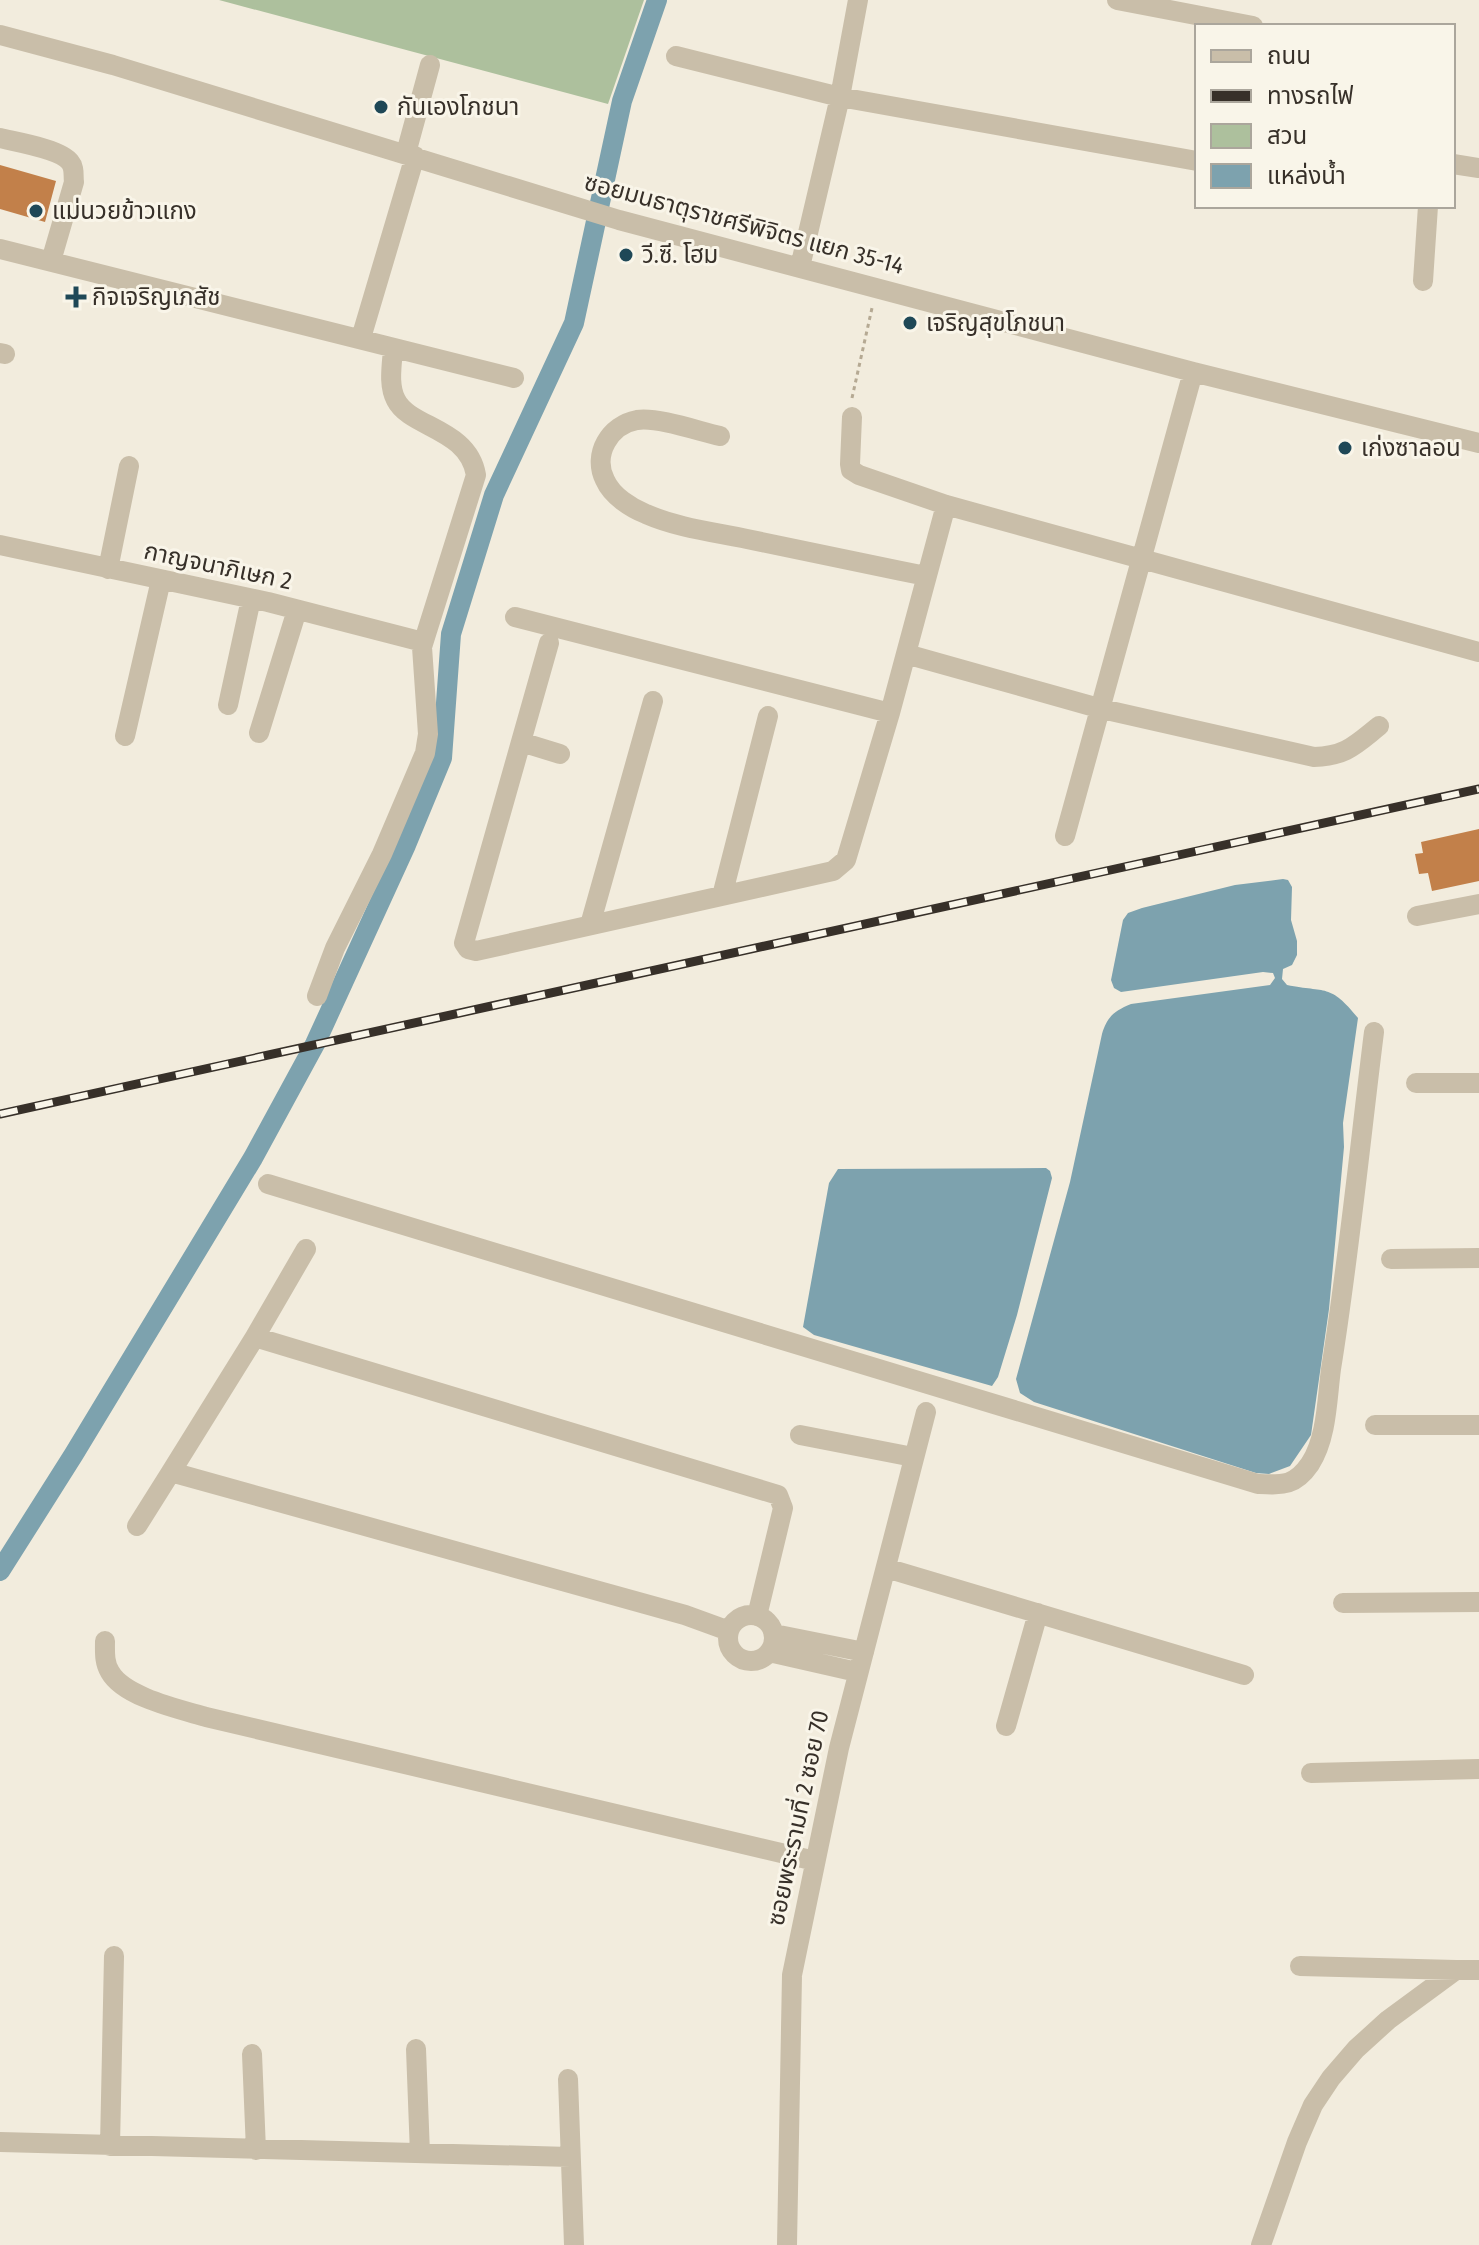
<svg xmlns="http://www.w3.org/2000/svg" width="1479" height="2245" font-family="'Fira Sans Condensed','Noto Sans Thai',sans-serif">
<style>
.green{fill:#adc09d}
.water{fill:#7da2ae}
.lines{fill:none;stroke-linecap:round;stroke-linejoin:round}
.canal{stroke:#7da2ae;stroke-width:20}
.building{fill:#c2804a}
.path{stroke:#b5a993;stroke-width:3;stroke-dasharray:4 4;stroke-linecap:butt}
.minor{stroke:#c9bea9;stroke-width:20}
.rail-casing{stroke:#373029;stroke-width:9}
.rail{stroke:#f9f5e9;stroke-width:6;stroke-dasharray:18;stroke-linecap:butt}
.poi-dot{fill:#1f4857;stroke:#f9f5e9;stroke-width:3}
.labels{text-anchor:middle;stroke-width:6;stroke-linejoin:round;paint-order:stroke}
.poi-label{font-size:24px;fill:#373029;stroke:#f9f5e9;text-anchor:start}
.street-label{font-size:24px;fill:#373029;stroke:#f9f5e9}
</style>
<rect width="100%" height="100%" fill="#f2ecdd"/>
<!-- green -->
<path class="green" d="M219,0H644L608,104Z"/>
<!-- water -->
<path class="water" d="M1283,879L1288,880L1292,887L1291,920L1297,941V955L1292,965L1283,969L1282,979L1287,985C1326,993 1330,983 1358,1018L1343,1123L1344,1147L1329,1309L1311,1435L1290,1466L1269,1474L1256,1473L1034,1402L1020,1393L1016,1379L1070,1182L1102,1034C1107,1017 1114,1011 1131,1004L1270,985L1275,978L1273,973L1263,972L1121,992L1114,988L1111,980L1123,920L1128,913L1142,908L1235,885Z
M1046,1168L1050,1171L1052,1178L1017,1315L998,1377L992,1386L814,1335L803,1327L829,1183L838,1169Z"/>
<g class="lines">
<!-- canal -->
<path class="canal" d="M0,1571L74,1454L253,1158L315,1044L406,845L442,758L451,634L494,495L574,323L622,101L657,0"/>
</g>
<!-- building -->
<path class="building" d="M0,165L56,181L45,222L0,209Z
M1479,829V881L1432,891L1428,873L1419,874L1415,854L1423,853L1421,842Z"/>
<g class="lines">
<!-- path -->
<path class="path" d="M852,398L872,308"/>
<!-- minor -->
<path class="minor" d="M1117,0L1253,26
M0,35L113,65L619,220L1193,372L1479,443
M676,56L840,97L1197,161
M0,138C16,142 61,149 70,162C75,168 73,175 74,182L51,261
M406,153L430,65
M1453,164L1479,168
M0,249L514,378
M800,267L840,97L858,0
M1423,281L1428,206
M361,338L415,156
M0,353L5,354
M852,417L850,464L851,470L859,475L946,505L1479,652
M720,436C698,431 659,417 637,420C610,425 592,454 605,480C612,496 631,508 646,514C678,528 714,532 747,539C806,551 866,564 926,576
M0,545L268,602L423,642
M108,569L129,466
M515,617L890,713
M549,643L464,943L468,949L476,951L833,871L846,860L890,713L946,505
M906,654L1102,709L1314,757C1346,756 1355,745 1379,726
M228,705L251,599
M259,733L297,610
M125,736L161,580
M521,742L560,754
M1065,836L1193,372
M722,896L768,716
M1417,916L1479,904
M590,925L653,701
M317,996L335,948L382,854L425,753L428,734L422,647L476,475C468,428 410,428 396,400C388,385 392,365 393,349
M1416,1083H1479
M268,1184L1258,1484C1283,1485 1295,1486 1310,1464C1327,1438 1327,1399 1331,1369C1349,1257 1360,1144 1374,1032
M1391,1259L1479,1258
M255,1337L306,1249
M1375,1425H1479
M800,1435L913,1457
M137,1526L171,1472
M886,1568L1244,1675
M1343,1603L1479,1602
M728 1638a23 23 0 1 1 46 0a23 23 0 1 1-46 0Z
M729,1631L685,1615L171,1472L255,1337L778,1495L783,1508L757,1616
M774,1634L864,1652
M105,1641C105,1652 104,1662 110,1672C124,1697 179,1709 206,1717L815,1861
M769,1652L857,1672
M1006,1726L1038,1613
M1311,1773L1479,1769
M1300,1966L1456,1970
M416,2049L420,2154
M252,2054L256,2150
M568,2079L574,2245
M0,2142L570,2157
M110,2146L114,1956
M787,2245L792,1975L839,1748L926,1412
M1261,2245L1297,2142L1313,2105L1331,2078L1356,2049L1388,2020L1456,1970H1479"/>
<!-- rail casing -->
<g class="rail-casing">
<path id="rail" d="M0,1114L1479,789"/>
</g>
<!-- rail -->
<use href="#rail" class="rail"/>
</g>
<!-- markers -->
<g class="poi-dot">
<circle cx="381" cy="107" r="8"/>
<circle cx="36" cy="211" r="8"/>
<circle cx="626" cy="255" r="8"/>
<path d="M72 285h8v8h8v8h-8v8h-8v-8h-8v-8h8z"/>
<circle cx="910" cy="323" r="8"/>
<circle cx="1345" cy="448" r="8"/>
</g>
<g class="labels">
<!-- poi labels -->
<g class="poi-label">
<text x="397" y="115">กันเองโภชนา</text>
<text x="52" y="219">แม่นวยข้าวแกง</text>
<text x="642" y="263">วี.ซี. โฮม</text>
<text x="92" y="305">กิจเจริญเภสัช</text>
<text x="926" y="331">เจริญสุขโภชนา</text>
<text x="1361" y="456">เก่งซาลอน</text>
</g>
<!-- street labels -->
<g class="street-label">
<text transform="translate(744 224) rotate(15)" y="8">ซอยมนธาตุราชศรีพิจิตร แยก 35-14</text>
<text transform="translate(218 566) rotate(12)" y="8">กาญจนาภิเษก 2</text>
<text transform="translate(798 1818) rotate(-78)" y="8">ซอยพระรามที่ 2 ซอย 70</text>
</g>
</g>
<!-- legend -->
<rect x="1195" y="24" width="260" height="184" fill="#f9f5e9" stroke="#aba69c" stroke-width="2"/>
<rect x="1211" y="50" width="40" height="12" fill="#c9bea9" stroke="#aba69c" stroke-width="2"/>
<text x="1267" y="64" font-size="24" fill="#373029">ถนน</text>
<rect x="1211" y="90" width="40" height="12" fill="#373029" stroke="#aba69c" stroke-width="2"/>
<text x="1267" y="104" font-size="24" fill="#373029">ทางรถไฟ</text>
<rect x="1211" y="124" width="40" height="24" fill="#adc09d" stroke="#aba69c" stroke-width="2"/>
<text x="1267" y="144" font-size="24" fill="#373029">สวน</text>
<rect x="1211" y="164" width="40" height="24" fill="#7da2ae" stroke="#aba69c" stroke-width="2"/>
<text x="1267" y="184" font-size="24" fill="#373029">แหล่งน้ำ</text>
</svg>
